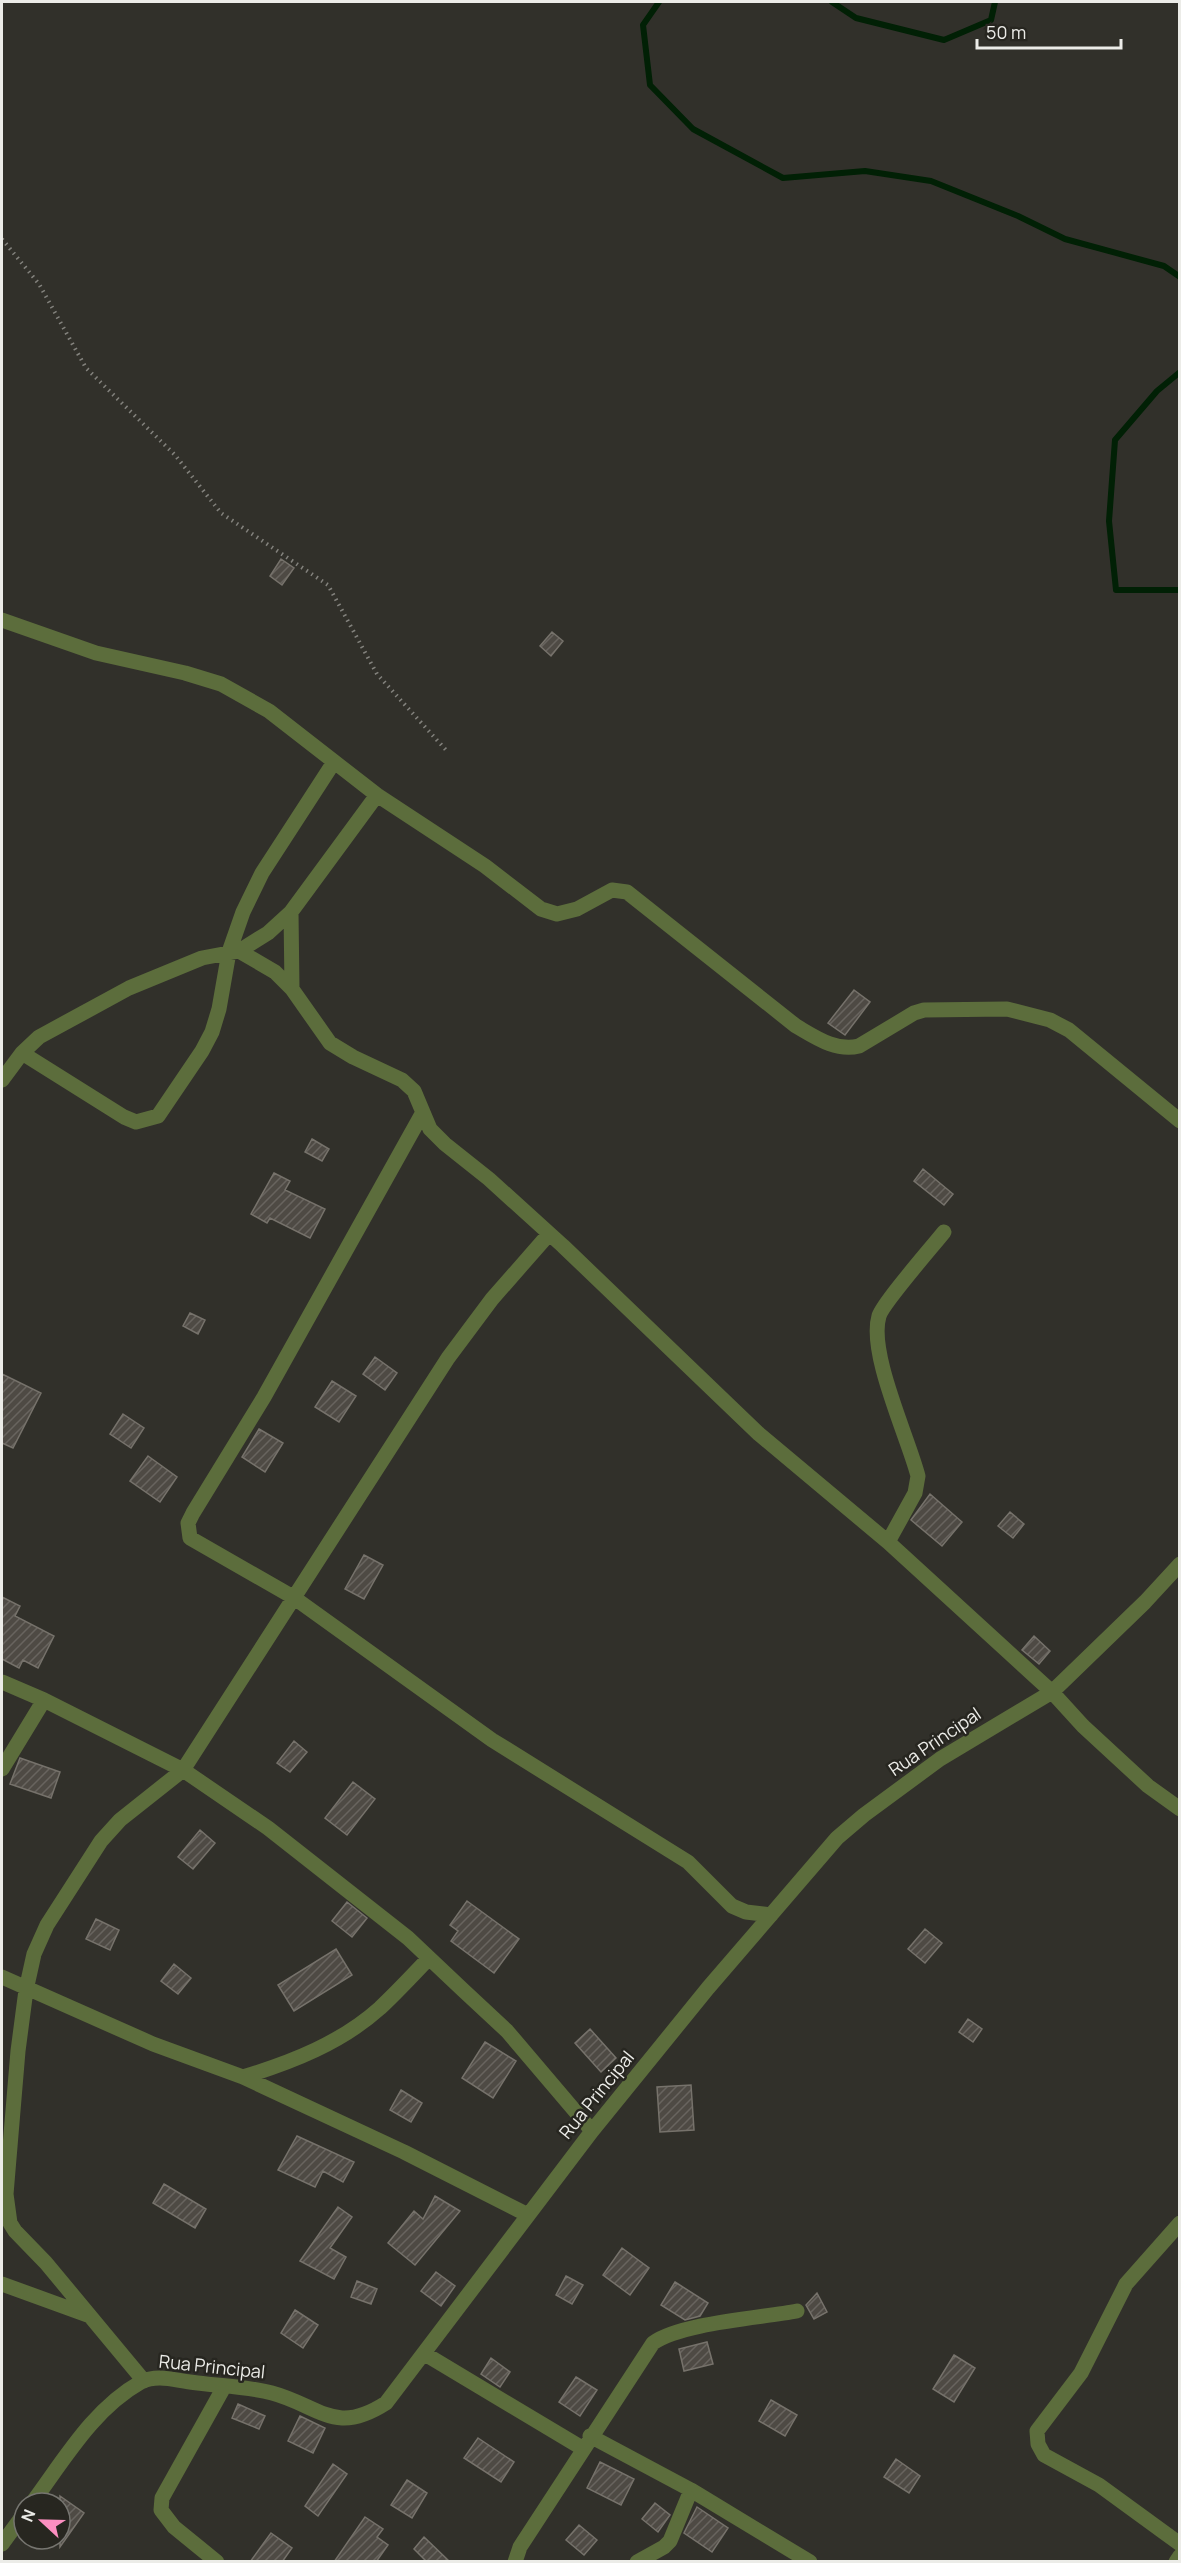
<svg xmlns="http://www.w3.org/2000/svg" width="1181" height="2563" font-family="Manrope,sans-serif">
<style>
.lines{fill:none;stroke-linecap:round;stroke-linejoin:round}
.stream{stroke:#012005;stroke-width:6}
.building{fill:url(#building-hatch);stroke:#76726b;stroke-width:1.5}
.path{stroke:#83827d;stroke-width:4;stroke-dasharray:1.5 4.5;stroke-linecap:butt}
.street{stroke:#5c6d3c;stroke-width:15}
.labels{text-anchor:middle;stroke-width:5;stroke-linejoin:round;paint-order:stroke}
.street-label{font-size:18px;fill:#ecece8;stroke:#272620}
</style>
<defs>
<pattern id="building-hatch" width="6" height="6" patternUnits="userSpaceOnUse" patternTransform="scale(1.5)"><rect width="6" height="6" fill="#4e4a44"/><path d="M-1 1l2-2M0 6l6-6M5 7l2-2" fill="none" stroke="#68645f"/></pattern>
</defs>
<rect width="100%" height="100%" fill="#31302a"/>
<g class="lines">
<!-- stream -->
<path class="stream" d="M659,2L643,25L650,85L693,129L783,178L865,171L931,181L1018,216L1065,239L1164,266L1180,277
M832,2L856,18L944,40L991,20L995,2
M1180,372L1157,391L1115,440L1109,521L1116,590H1180"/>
</g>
<!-- building -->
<path class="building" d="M281,559L294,568L282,585L270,576Z
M552,632L563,641L551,656L540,646Z
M854,990L870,1002L845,1035L828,1023Z
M312,1139L329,1149L322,1161L305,1152Z
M923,1169L953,1194L944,1205L914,1181Z
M274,1173L290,1181L285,1190L325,1209L310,1238L270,1218L267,1223L251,1214Z
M190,1313L205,1320L198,1334L183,1326Z
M375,1357L397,1373L385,1390L363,1374Z
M2,1374L41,1393L13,1448L2,1443Z
M332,1381L356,1396L339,1422L315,1407Z
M123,1414L144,1428L131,1448L110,1434Z
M259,1429L283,1443L265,1472L242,1457Z
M148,1456L177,1477L160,1502L130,1481Z
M930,1494L962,1522L942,1546L911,1520Z
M1010,1512L1024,1524L1013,1538L998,1526Z
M364,1555L383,1565L364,1599L345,1589Z
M2,1597L20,1606L15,1616L54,1636L38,1668L23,1660L19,1668L2,1659Z
M1034,1636L1050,1651L1039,1664L1022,1650Z
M294,1741L307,1752L290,1772L277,1763Z
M20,1758L60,1772L51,1798L10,1784Z
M353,1782L375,1799L347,1835L325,1818Z
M200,1830L215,1843L193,1869L178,1857Z
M467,1901L519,1939L494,1973L451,1941L458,1931L450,1925Z
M347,1902L367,1918L352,1937L332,1921Z
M96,1919L119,1930L110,1950L86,1939Z
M925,1929L942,1943L925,1963L908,1949Z
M336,1949L352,1975L294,2011L278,1985Z
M174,1964L191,1978L178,1994L161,1981Z
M968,2019L982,2029L973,2042L959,2032Z
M590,2029L616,2058L601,2072L575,2043Z
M485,2042L516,2061L493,2098L462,2078Z
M691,2085L694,2130L660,2132L657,2087Z
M401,2090L422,2103L411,2122L390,2110Z
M297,2136L354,2162L343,2182L323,2171L315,2187L278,2170Z
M164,2184L206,2209L195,2228L153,2203Z
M435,2196L460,2211L415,2265L388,2243L414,2211L423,2219Z
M338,2207L352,2217L330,2248L346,2257L334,2279L300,2261Z
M622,2248L649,2268L630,2295L603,2275Z
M436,2272L455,2286L441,2306L421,2291Z
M566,2276L583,2285L572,2304L556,2295Z
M357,2281L377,2289L371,2304L351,2297Z
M675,2282L708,2303L700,2316L685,2320L661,2305Z
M817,2293L827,2312L814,2319L806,2305Z
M295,2310L318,2325L303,2348L281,2333Z
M707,2342L713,2364L684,2371L679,2349Z
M954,2355L975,2368L954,2402L933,2389Z
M491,2358L510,2372L500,2387L481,2374Z
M576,2377L597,2390L580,2416L559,2402Z
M771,2400L797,2415L785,2436L759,2421Z
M238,2404L265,2416L259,2429L232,2418Z
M300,2416L325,2428L313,2453L288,2441Z
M478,2438L514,2462L501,2482L464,2458Z
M896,2459L920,2476L909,2493L884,2477Z
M600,2462L634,2479L621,2505L587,2488Z
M333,2464L347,2474L318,2516L305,2506Z
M407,2480L427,2493L412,2518L391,2505Z
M60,2496L84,2513L60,2547Z
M655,2503L670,2515L658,2532L642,2519Z
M697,2507L728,2528L712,2552L684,2533Z
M365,2517L383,2529L377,2537L388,2545L376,2562H334Z
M579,2525L597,2540L584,2555L566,2540Z
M271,2533L292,2548L282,2562H250Z
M424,2537L450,2562H427L414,2549Z"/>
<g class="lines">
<!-- path -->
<path class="path" d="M2,239L39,284L86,368L175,455L221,513L328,585L377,674L446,750"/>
<!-- street -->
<path class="street" d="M2,620L96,653L185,673L221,684L269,711L377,795L485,866L541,909L557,914L577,909L612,890L627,892L796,1026C815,1037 836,1052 859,1046L914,1013L924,1010L1007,1009L1050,1020L1069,1030L1180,1121
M291,912L292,989
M239,951L275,972L292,989L330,1043L353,1057L402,1080L414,1091L430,1129L445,1144L489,1179L563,1246L759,1434L888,1542L1052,1692L1083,1726L1148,1786L1180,1809
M22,1053L124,1117L136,1122L158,1116L202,1051L212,1032L219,1009L229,952L243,912L262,873L334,762
M2,1080L22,1053L39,1037L129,988L202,958L239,951L268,933L291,912L377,795
M422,1114L264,1397L193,1513L188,1523L190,1538L293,1597L492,1740L688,1862L732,1906L746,1912L771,1915
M888,1542L915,1493L918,1476C908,1437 868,1353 879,1316C883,1303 932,1247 944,1232
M2,1682L44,1700L183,1770L268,1828L408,1938L463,1990L507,2031L592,2131
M2,1769L44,1700
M2,1977L153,2044L243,2077L404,2152L528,2215
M243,2077C292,2062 341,2043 380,2008C397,1992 413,1975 429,1958
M1180,2223L1126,2284L1081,2373L1037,2431L1038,2444L1044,2455L1099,2485L1180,2544
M2,2284L90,2316
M425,2354L582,2448
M144,2381L46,2263L15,2231L10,2223L6,2194L18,2051L26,1990L34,1954L47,1925L101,1841L120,1820L183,1770L448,1358L492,1299L549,1234
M590,2436L691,2490L810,2562
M32,2503C64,2460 93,2409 141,2382C157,2374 174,2380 190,2382C217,2386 245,2386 272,2393C320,2406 335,2436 386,2403L592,2131L708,1988L837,1838L864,1815L940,1759L1052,1692L1145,1602L1180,1564
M2,2544L24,2514
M217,2562L174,2527L161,2510L162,2498L224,2387
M515,2562L520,2547L653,2343C681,2323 760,2318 797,2311
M637,2562L664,2547L670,2541L691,2490
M1176,2562L1180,2556"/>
</g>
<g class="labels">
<!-- street labels -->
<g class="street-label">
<text transform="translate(935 1742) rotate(-34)" y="6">Rua Principal</text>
<text transform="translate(597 2095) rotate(-51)" y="6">Rua Principal</text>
<text transform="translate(212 2367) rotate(6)" y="6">Rua Principal</text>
</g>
</g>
<!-- border -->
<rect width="1181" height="2563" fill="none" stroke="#ecece8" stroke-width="6"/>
<!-- north arrow -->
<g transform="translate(42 2521) rotate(292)"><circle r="28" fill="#272620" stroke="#767570" stroke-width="1.5"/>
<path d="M0-4.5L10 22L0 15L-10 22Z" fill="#fc8fc1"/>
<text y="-9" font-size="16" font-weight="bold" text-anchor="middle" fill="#ecece8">N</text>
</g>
<!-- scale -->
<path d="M977 39v9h144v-9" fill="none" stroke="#ecece8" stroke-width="3"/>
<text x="986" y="39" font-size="18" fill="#ecece8" stroke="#272620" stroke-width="4.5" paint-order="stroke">50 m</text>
</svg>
